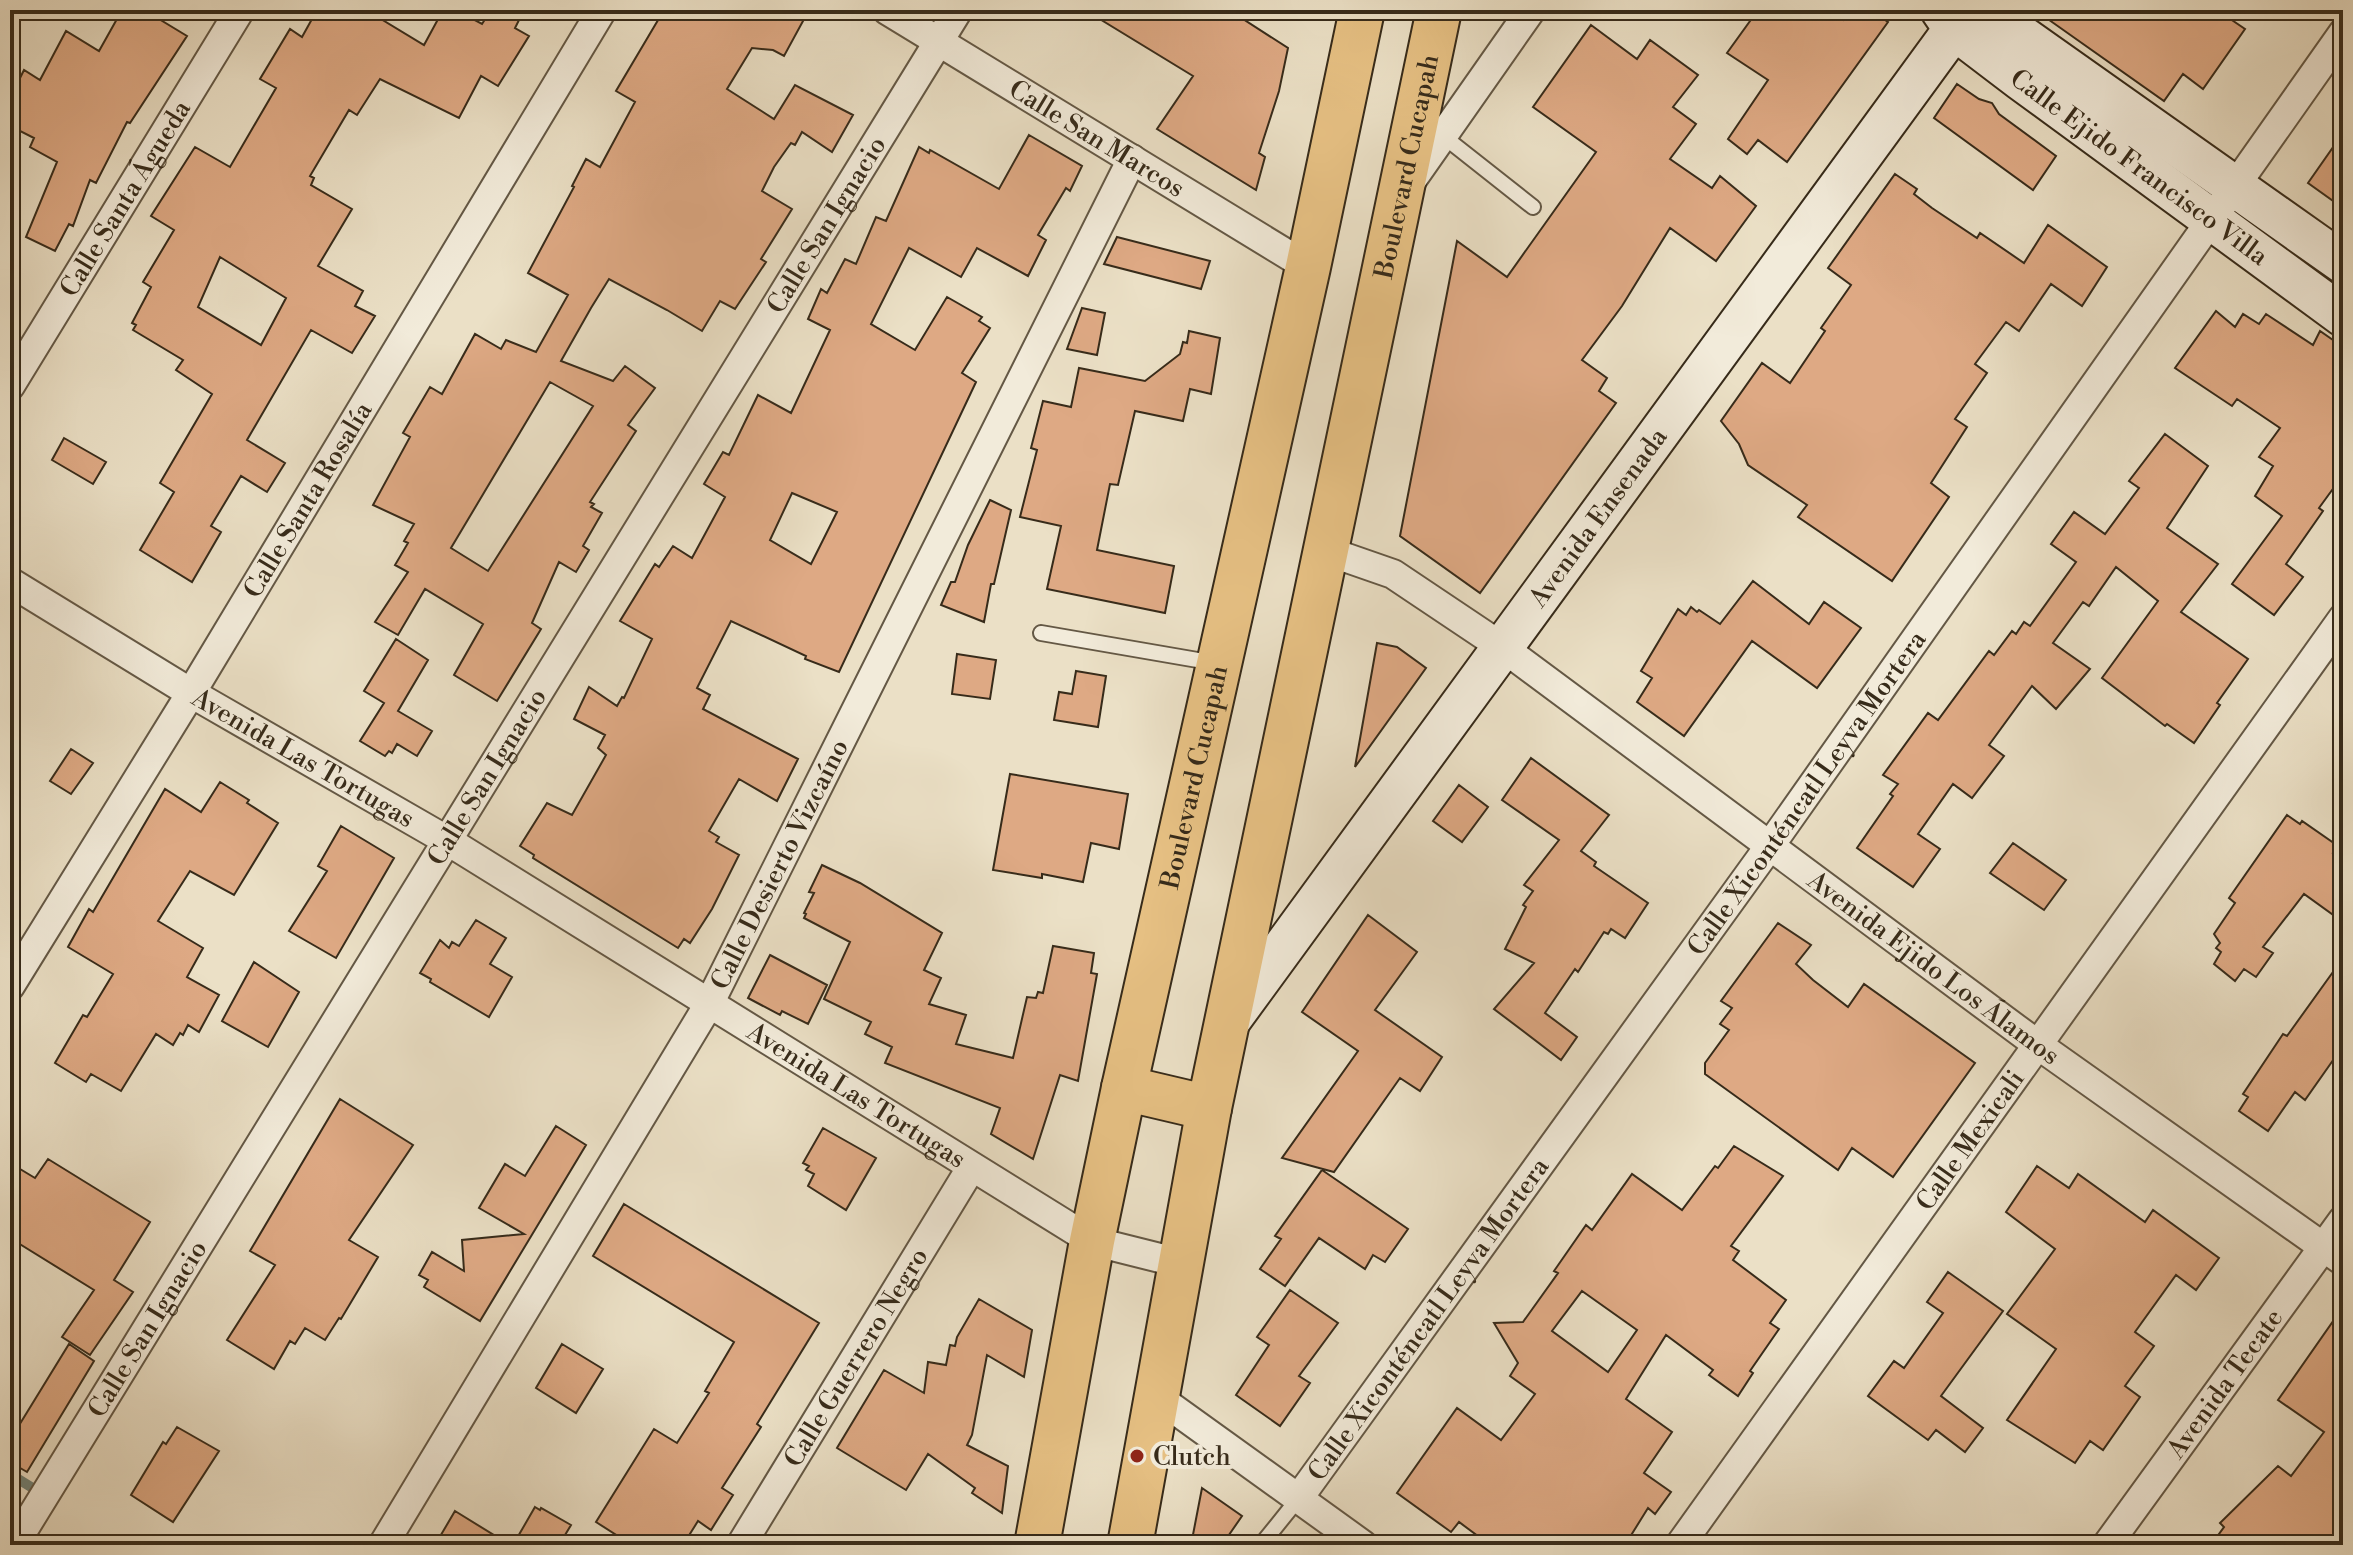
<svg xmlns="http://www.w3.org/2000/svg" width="2353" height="1555" font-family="'Libre Bodoni',serif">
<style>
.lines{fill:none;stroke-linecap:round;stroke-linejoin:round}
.stream{stroke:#718379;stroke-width:10}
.building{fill:#dea984;stroke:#372b1a;stroke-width:2;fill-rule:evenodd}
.lane-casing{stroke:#645845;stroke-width:18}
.street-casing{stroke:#645845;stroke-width:32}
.secondary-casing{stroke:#372b1a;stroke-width:44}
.primary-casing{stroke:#372b1a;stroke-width:48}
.lane{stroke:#f2ebda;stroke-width:14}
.street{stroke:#f2ebda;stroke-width:28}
.secondary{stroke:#f2ebda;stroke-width:40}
.primary{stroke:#e6c083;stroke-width:44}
.poi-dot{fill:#8f2418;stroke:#f2ebda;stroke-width:3}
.labels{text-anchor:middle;stroke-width:8;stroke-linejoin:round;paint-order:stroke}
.street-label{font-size:26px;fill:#372b1a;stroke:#f2ebda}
.poi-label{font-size:26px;fill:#372b1a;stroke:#f2ebda;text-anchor:start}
</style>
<rect width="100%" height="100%" fill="#ebe0c6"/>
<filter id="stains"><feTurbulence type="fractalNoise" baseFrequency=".0025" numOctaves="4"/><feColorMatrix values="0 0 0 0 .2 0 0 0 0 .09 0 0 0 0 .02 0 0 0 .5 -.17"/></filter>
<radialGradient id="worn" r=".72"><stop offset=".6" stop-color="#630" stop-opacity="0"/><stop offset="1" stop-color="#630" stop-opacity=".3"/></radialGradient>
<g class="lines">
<!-- stream -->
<path class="stream" d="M10,1474L31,1487"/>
</g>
<!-- building -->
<path class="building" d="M122,10H144L187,36L130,123L127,122L96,183L90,180L73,226L69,224L55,251L26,237L57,162L30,147L34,138L10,126V98L24,70L40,80L66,31L99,51Z
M317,10H366L424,45L443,10H456L482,24L491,10H524L515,28L529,36L498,86L481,76L459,118L380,79L357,115L349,110L310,176L314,178L311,185L352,209L318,266L363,291L355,306L375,316L352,353L311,330L247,440L285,463L267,492L241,476L211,526L221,532L192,582L140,550L174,492L160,483L212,394L176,370L183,360L133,330L136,325L132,323L151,287L143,282L174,230L151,216L195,147L230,167L276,88L260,79L290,29L302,37ZM220,257L286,298L261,345L198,307Z
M664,10H809L784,56L773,50L752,48L727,89L774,119L795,85L853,115L832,152L802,132L795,145L791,143L774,167L762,191L792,209L761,259L766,262L735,309L720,301L702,331L667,310L609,279L591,308L561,361L613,381L625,366L655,388L628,425L636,431L590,502L594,504L591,507L602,513L583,546L589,550L576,572L559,562L532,623L541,629L497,701L454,675L483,624L425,589L398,635L375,622L408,572L395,565L408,543L404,541L414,524L373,505L410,437L403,433L430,387L442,394L475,334L501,349L506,340L536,352L568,295L528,273L574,187L572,186L586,159L600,167L635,102L616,91ZM550,382L593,406L488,571L451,548Z
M1085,10H1229L1288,48L1279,91L1259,153L1265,157L1256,190L1157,129L1193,76Z
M1758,10H1827L1843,20L1850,10H1870L1888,22L1787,162L1758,140L1747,154L1728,139L1768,80L1727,53Z
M2035,10H2217L2245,29L2203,89L2183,74L2164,101Z
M1591,25L1637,59L1650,40L1698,75L1673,107L1696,124L1670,159L1712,188L1720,176L1756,206L1716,261L1670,228L1622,306L1582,360L1607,378L1599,391L1616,403L1480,593L1400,536L1449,283L1457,241L1507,277L1596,152L1533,107Z
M1957,84L1979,99L1992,103L1999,114L2056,156L2033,190L1934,118Z
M2343,133V208L2308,183Z
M1029,135L1082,166L1070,191L1066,188L1038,235L1046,240L1028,276L977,248L961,277L909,248L871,324L915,350L947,297L982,317L979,321L990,328L962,373L976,382L839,672L805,659L806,656L731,621L697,688L710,695L703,709L798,759L777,801L739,779L709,831L719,837L716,842L739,855L712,909L690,943L684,939L678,948L533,858L534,855L520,846L547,803L572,815L606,755L598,748L605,735L574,719L589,687L617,706L622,697L624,698L652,639L620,621L655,564L659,567L673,546L692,558L725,497L704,484L723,452L729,455L758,395L791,413L830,330L808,319L821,289L827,293L845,259L856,264L876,217L886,221L919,147L929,153L930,150L999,189ZM792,493L837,512L811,564L770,540Z
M1895,174L1917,189L1914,194L1932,208L1977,238L1980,233L2024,263L2048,225L2107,267L2082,306L2051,284L2019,331L2006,322L1975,364L1987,373L1955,419L1967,427L1931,483L1949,497L1892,581L1798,517L1807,505L1748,465L1739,444L1721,421L1762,363L1790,383L1825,331L1821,328L1851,285L1828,268Z
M1117,237L1210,261L1201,289L1104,264Z
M1082,308L1105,313L1097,355L1067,349Z
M2216,311L2235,327L2243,314L2259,324L2266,314L2313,345L2320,331L2343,347V475L2319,508L2323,511L2286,564L2303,577L2274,615L2232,584L2282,516L2255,496L2273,466L2259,457L2280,428L2237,399L2232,406L2175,368Z
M1189,331L1220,338L1211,394L1190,389L1183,421L1135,411L1118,485L1110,484L1097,550L1174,566L1165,613L1047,589L1061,526L1020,517L1037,450L1031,448L1043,401L1071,407L1079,368L1145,381L1180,354L1183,342L1187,343Z
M2165,434L2208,466L2167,528L2218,564L2181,612L2248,659L2217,703L2220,705L2194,743L2167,724L2165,726L2102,678L2158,601L2116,567L2089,606L2083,602L2053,643L2090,669L2056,709L2032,686L1989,745L2004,756L1972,798L1953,784L1918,834L1940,849L1913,887L1857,848L1893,796L1890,794L1898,784L1883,775L1928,713L1938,720L1989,651L1994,655L2012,631L2016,634L2024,622L2030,626L2076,562L2051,544L2074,512L2105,534L2139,488L2129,481Z
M64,438L106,462L93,484L52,460Z
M990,500L1011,510L994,584H991L984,622L941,605L951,582H955L968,545Z
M1753,581L1809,624L1824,602L1861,628L1817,688L1752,641L1684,736L1637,702L1652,678L1641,671L1678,609L1686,615L1691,607L1697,612L1699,610L1720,624Z
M396,639L428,660L398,711L432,731L417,756L397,744L392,753L389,751L385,756L360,741L384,703L364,691Z
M1377,643L1397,647L1426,668L1355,767Z
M957,654L996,660L990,699L952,694Z
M1076,671L1106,676L1098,727L1054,720L1059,692L1072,694Z
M71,749L93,763L71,794L50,781Z
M1531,758L1609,815L1581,851L1596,862L1594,866L1648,903L1625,938L1611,929L1608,934L1604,932L1578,972L1575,969L1545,1013L1577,1037L1561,1060L1494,1009L1534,963L1505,949L1526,907L1523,905L1533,891L1524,885L1559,840L1502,800Z
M1010,774L1128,794L1119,849L1091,843L1083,882L1042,874V878L993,870Z
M220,782L249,800L247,803L278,823L234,895L190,871L158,921L203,948L187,977L219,995L199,1032L188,1025L183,1035L180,1033L173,1045L156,1034L121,1091L91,1074L86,1082L55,1063L83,1015L87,1017L113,974L68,947L89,909L93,912L165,789L201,812Z
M1459,785L1488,807L1462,842L1433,821Z
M2287,815L2300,824L2302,821L2338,846L2333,853L2343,859V922L2304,894L2263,947L2273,953L2256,977L2244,969L2235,981L2214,964L2221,952L2216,948L2220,943L2214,934L2235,903L2229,898Z
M341,826L394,858L336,958L289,931L327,871L318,866Z
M2013,843L2066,880L2044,910L1990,873Z
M822,865L860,883L942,933L924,970L941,978L929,1004L966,1015L956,1044L1013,1058L1027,997L1036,998L1038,992L1043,993L1053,946L1094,953L1091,973L1097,974L1078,1081L1060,1075L1033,1159L991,1134L1000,1108L885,1063L892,1047L865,1034L871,1022L824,999L850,942L804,918L806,914L804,913L814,893L809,892Z
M1368,915L1417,952L1375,1010L1442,1057L1420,1091L1400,1078L1334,1172L1282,1158L1358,1051L1302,1012Z
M476,920L506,938L490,964L512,977L489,1017L430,982L431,979L420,973L440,940L449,948L452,942L459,946Z
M1778,923L1811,945L1796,964L1813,980L1848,1007L1864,984L1975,1063L1893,1177L1852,1148L1838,1170L1705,1074V1063L1729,1030L1720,1024L1732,1008L1721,1001Z
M770,955L827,985L808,1024L782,1011L780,1015L748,998Z
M2343,958V1046L2305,1100L2295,1092L2268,1131L2239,1111L2248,1097L2243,1094L2283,1034L2287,1036Z
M254,962L299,992L268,1047L222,1021Z
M340,1099L413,1145L349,1240L378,1257L341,1319L339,1318L325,1340L305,1328L295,1344L290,1341L274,1369L227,1340L275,1265L250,1251Z
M556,1126L586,1145L480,1321L424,1287L428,1280L419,1275L432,1252L464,1271L462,1240L524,1234L479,1208L505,1164L525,1176Z
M823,1128L876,1158L846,1210L808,1186L814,1174L806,1170L809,1166L803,1163Z
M1734,1146L1783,1176L1731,1246L1739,1251L1733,1260L1786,1300L1770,1323L1779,1329L1750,1371L1753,1373L1738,1396L1709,1375L1713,1370L1666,1335L1626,1399L1672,1432L1644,1473L1671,1492L1655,1514L1648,1508L1625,1545H1490L1459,1522L1451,1532L1397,1493L1457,1408L1501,1440L1535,1394L1510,1376L1518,1363L1494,1323L1523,1322L1558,1273L1554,1271L1586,1225L1592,1230L1632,1174L1682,1210L1715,1166L1718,1168ZM1582,1291L1637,1330L1608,1372L1552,1331Z
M48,1159L150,1222L114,1280L133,1292L90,1355L62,1337L94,1290L10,1238V1163L35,1178Z
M2037,1166L2069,1188L2078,1174L2145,1222L2153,1210L2219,1258L2196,1290L2176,1275L2135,1332L2154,1346L2125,1386L2140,1397L2103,1450L2090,1441L2075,1463L2007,1420L2056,1349L2007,1314L2055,1249L2006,1212Z
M1322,1170L1408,1229L1385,1262L1373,1255L1365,1269L1319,1238L1285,1286L1260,1269L1281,1239L1275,1236Z
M624,1204L819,1323L757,1424L761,1427L722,1488L733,1495L711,1530L698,1521L683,1545H632L596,1522L654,1429L677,1443L709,1393L705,1391L734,1342L593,1256Z
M1948,1272L2003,1311L1941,1396L1983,1428L1965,1452L1936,1430L1928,1440L1868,1396L1894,1361L1904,1368L1943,1313L1927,1302Z
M1290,1290L1338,1323L1299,1376L1310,1383L1280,1426L1236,1395L1269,1345L1257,1337Z
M979,1299L1032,1330L1024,1377L987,1355L972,1435L967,1445L1008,1466L1002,1513L972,1493L975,1488L928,1454L906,1490L837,1448L884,1370L924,1393L928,1362L946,1365L950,1345L955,1346L957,1337Z
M2343,1307V1545H2211L2224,1527L2220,1523L2278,1466L2291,1476L2324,1432L2278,1400Z
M69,1344L94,1361L27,1472L10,1462V1440Z
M562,1344L603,1369L576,1413L536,1388Z
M177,1427L219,1451L173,1522L131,1495L163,1442L166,1444Z
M1202,1488L1242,1516L1222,1545H1191Z
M535,1507L540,1510L541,1508L571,1525L559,1545H513Z
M455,1511L510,1545H435Z"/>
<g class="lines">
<!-- lane casing -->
<g class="lane-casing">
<path id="lane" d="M1443,136L1533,207
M1041,633L1215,663
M1261,1545L1298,1499"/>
</g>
<!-- street casing -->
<g class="street-casing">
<g id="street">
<path id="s1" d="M887,10L1308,267"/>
<path d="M1409,184L1531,10"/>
<path id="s2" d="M10,386L240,10"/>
<path id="s3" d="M1324,550L1393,574L1502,647L2038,1045L2343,1261"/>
<path id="s4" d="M10,582L191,693L448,841L1092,1241L1180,1263"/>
<path id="s5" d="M10,986L191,693L602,10"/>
<path d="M1156,1396L1363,1545"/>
<path id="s6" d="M1298,1499L1769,847L2343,33"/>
<path id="s7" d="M14,1545L958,10"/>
<path id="s8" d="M383,1545L709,1004L1132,159"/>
<path id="s9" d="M741,1545L971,1168"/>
<path id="s10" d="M1680,1545L2343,618"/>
<path id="s11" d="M2107,1545L2343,1220"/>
</g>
</g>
<!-- secondary casing -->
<g class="secondary-casing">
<g id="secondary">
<path id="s12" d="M1941,10L1954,29L2021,80L2343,316"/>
<path d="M1985,10L2343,263"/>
<path id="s13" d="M1226,1026L1968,10"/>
</g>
</g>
<!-- primary casing -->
<g class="primary-casing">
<g id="primary">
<path d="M1124,1088L1209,1108"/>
<path id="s14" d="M1037,1545L1092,1241L1124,1088L1308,267L1362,10"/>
<path id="s15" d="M1130,1545L1209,1108L1439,10"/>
</g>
</g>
<!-- lane -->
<use href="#lane" class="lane"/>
<!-- street -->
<use href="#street" class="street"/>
<!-- secondary -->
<use href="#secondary" class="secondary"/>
<!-- primary -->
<use href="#primary" class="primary"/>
</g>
<!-- markers -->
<circle class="poi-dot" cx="1137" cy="1456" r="8"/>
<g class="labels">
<!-- street labels -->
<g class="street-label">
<text dy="9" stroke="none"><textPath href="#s1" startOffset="246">Calle San Marcos</textPath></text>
<text dy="9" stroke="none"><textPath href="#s15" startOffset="1406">Boulevard Cucapah</textPath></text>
<text dy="9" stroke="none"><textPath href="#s12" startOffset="254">Calle Ejido Francisco Villa</textPath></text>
<text dy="9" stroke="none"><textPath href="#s2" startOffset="220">Calle Santa Águeda</textPath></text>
<text dy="9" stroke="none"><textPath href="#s7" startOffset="1550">Calle San Ignacio</textPath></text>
<text dy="9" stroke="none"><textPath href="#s5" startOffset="570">Calle Santa Rosalía</textPath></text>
<text dy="9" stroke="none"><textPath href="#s13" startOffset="630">Avenida Ensenada</textPath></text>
<text dy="9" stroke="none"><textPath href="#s4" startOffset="342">Avenida Las Tortugas</textPath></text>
<text dy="9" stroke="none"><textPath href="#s14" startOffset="784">Boulevard Cucapah</textPath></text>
<text dy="9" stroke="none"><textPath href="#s7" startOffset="902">Calle San Ignacio</textPath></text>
<text dy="9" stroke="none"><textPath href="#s6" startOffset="870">Calle Xiconténcatl Leyva Mortera</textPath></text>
<text dy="9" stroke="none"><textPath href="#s8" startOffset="788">Calle Desierto Vizcaíno</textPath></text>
<text dy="9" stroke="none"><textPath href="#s3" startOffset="742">Avenida Ejido Los Álamos</textPath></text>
<text dy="9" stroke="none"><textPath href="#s4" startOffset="990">Avenida Las Tortugas</textPath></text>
<text dy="9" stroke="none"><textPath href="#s10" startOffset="498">Calle Mexicali</textPath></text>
<text dy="9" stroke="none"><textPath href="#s6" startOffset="222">Calle Xiconténcatl Leyva Mortera</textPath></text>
<text dy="9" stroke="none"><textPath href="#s7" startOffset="254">Calle San Ignacio</textPath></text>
<text dy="9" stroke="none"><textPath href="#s9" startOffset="220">Calle Guerrero Negro</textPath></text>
<text dy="9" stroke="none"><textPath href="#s11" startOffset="200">Avenida Tecate</textPath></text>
</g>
<!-- poi labels -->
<g class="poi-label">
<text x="1153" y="1465">Clutch</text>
</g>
</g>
<!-- margin -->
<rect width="2353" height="1555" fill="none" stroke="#ebe0c6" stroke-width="40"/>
<rect x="12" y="12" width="2329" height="1531" fill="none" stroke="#372b1a" stroke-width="4"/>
<rect x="20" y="20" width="2313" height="1515" fill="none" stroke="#372b1a" stroke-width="2"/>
<rect width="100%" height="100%" filter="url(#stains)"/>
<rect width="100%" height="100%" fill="url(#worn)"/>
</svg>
